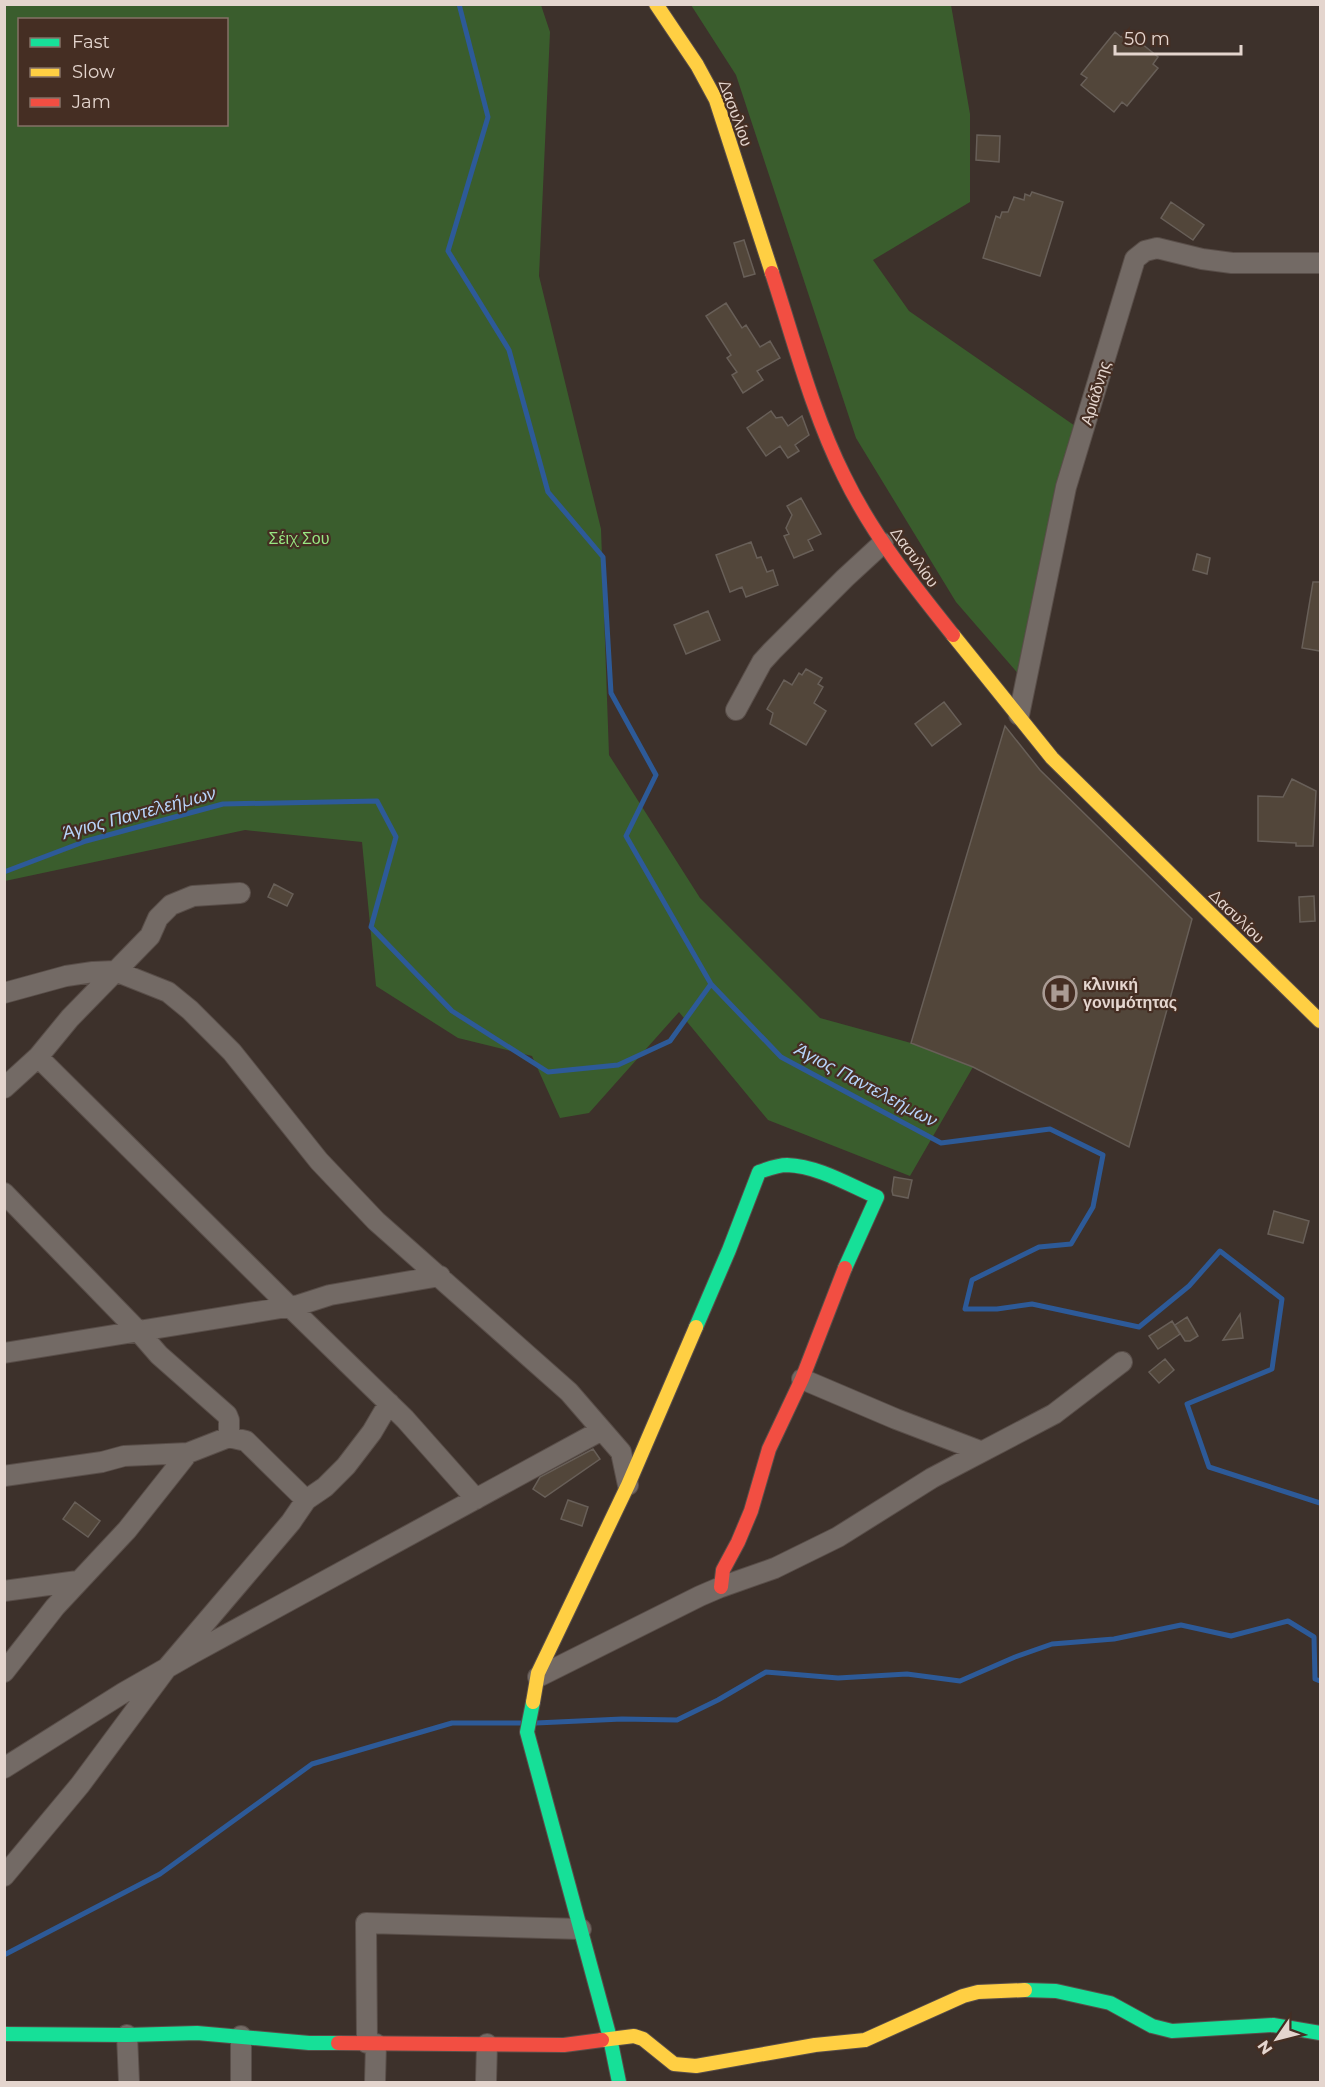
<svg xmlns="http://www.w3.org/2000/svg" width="1325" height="2087" font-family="Montserrat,sans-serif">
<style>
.green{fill:#3a5d2d;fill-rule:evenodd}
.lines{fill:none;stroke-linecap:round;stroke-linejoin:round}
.stream{stroke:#2d5a98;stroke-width:5}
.building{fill:#52463a;stroke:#685f58;stroke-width:1.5}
.street-casing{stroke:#594e49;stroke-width:22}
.fast-casing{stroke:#594e49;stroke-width:16}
.slow-casing{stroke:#594e49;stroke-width:16}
.jam-casing{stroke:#594e49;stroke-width:16}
.street{stroke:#736a65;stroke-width:20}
.fast{stroke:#16e098;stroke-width:14}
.slow{stroke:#ffcf43;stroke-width:14}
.jam{stroke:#f24e42;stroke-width:14}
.labels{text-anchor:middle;stroke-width:4.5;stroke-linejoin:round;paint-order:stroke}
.street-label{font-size:16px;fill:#e4d5ce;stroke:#452e23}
.park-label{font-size:16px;fill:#98e682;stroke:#452e23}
.poi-label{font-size:16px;font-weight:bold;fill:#e4d5ce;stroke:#452e23;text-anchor:start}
.water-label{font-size:18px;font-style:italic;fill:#b7d3f9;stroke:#452e23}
</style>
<rect width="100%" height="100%" fill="#3d312b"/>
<!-- green -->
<path class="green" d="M4,5H541L550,32L539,276L601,529L609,755L700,898L820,1018L911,1043L973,1067L910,1176L768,1120L679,1012L589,1113L560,1118L532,1056L458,1038L376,986L362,842L245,830L5,881ZM20,20H226V124H20Z
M691,5H951L970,114V202L873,260L909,311L1078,428L1021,677L956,602L856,438L736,75Z"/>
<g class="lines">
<!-- stream -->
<path class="stream" d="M459,4L488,117L448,251L509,350L548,492L603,557L611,693L656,775L626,836L711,984
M4,872L86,841L223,804L377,801L396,837L371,927L452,1011L548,1072L618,1065L670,1041L711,984L781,1057L941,1143L1050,1129L1103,1155L1093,1207L1071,1244L1039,1247L972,1280L965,1309H997L1032,1304L1139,1327L1189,1286L1220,1251L1282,1299L1272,1369L1187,1404L1209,1467L1320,1503
M536,1723L622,1719L677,1720L718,1700L766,1672L838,1678L907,1674L960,1681L1015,1657L1052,1644L1114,1639L1181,1625L1231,1636L1288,1621L1314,1637L1315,1679L1320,1681
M4,1955L160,1874L312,1764L452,1723H521"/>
</g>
<!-- building -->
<path class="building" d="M1126,31L1158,57L1153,64L1158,68L1127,106L1122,102L1114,112L1081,85L1087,78L1081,74L1115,32L1121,37Z
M977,135L1000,136L999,162L976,160Z
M1032,192L1063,202L1040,276L983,258L996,216L1000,218L1002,212H1008L1014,197L1024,200L1025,194L1030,196Z
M1171,202L1204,225L1193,240L1161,218Z
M744,240L755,274L744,277L734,243Z
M726,303L742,328L746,325L760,347L770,341L780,358L757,371L763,380L743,393L732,375L737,372L727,358L731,355L706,316Z
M771,411L776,418L782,417L788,426L802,416L809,435L795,445L799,451L788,458L780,446L766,456L747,428Z
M801,498L821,534L808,540L813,550L794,558L784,536L789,534L786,528L792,515L787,506Z
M751,542L757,558L761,557L767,572L773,570L778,585L746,597L742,587L730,592L716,555Z
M1197,554L1210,558L1207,574L1193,570Z
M1313,582H1320V651L1302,648Z
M708,611L720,640L686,654L674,625Z
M806,669L822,678L818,684L823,687L814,703L826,711L806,745L770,724L773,713L767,709L784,680L792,685L799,673L802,675Z
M944,702L961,724L932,746L915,724Z
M1005,726L1040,770L1192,919L1129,1147L973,1067L911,1043Z
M1292,779L1316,791L1313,846H1296V843L1258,841V796L1283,797Z
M274,884L293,894L287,906L268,897Z
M1314,896L1315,921L1300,922L1299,897Z
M894,1177L912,1180L908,1198L893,1195L892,1191Z
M1274,1211L1309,1221L1303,1243L1268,1234Z
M1240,1314L1243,1338L1223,1340Z
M1187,1317L1198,1336L1190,1341H1185L1175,1325Z
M1172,1321L1180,1334L1158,1349L1149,1336Z
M1165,1359L1174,1370L1159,1383L1149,1372Z
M593,1449L600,1459L545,1497L533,1489L540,1477Z
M568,1500L588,1507L582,1526L561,1519Z
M75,1502L100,1521L88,1537L63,1519Z"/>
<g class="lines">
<!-- street casing -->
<g class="street-casing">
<path id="street" d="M736,710L762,662L772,651L845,578L883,543
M1019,715L1066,487L1135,259L1145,251L1157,248L1202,259L1232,263H1320
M4,993L66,976L93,972L115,971L168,992L190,1010L232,1052L319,1161L376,1221L569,1392L621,1452L628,1485
M38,1057L289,1306L405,1419L476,1499
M4,1088L38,1057L70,1018L150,936L158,918L171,905L193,896L240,893
M4,1193L139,1332L159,1355L227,1415L229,1420V1437L246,1441L306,1500
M4,1353L299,1305L330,1295L440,1276
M802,1379L896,1419L980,1451
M4,1476L102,1462L124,1456L188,1453L229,1437
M4,1591L78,1581
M4,1672L55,1607L127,1530L188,1453
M538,1677L700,1596L721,1587L775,1568L838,1537L932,1478L1054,1414L1122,1362
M4,1768L123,1693L193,1653L602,1430
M4,1876L80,1785L166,1669L291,1522L306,1500L325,1487L346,1466L372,1432L389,1403
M127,2035L129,2082
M241,2036V2082
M367,2043L366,1923L581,1929
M375,2082L376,2044
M486,2082L487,2044"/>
</g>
<!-- fast casing -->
<g class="fast-casing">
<path id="fast" d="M696,1327L729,1250L759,1172C768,1169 777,1165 787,1165C818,1166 849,1185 877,1197L845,1268
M533,1702L527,1732L610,2038L619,2082
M1025,1990L1056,1991L1110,2003L1152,2026L1172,2031L1273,2025L1320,2033
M4,2034L127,2035L197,2033L309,2043H338"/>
</g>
<!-- slow casing -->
<g class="slow-casing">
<path id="slow" d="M656,4L697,65L716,100L772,273
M953,635L1052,758L1320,1021
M533,1702L538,1673L628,1485L696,1327
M602,2040L634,2036L643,2039L674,2064L696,2066L815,2045L865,2040L963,1996L978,1992L1025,1990"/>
</g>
<!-- jam casing -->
<g class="jam-casing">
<path id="jam" d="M772,273C794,340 812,412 844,476C872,534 913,585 953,635
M721,1587L723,1570L738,1542L751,1511L769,1449L802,1379L845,1268
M338,2043L564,2045L602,2040"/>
</g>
<!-- street -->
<use href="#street" class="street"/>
<!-- fast -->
<use href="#fast" class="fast"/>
<!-- slow -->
<use href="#slow" class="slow"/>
<!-- jam -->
<use href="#jam" class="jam"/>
</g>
<!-- icons -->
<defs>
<g id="hospital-ring" transform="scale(1.725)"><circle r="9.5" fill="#452e23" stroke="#aa9c95" stroke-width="1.5"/><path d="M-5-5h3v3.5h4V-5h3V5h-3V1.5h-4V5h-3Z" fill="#aa9c95"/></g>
</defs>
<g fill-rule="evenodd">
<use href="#hospital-ring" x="1060" y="993"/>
</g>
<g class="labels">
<!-- street labels -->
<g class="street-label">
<text transform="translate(736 113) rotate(70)" y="6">Δασυλίου</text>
<text transform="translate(1095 393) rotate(-73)" y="6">Αριάδνης</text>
<text transform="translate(915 557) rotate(54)" y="6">Δασυλίου</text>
<text transform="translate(1237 916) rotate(44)" y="6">Δασυλίου</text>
</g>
<!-- park labels -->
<g class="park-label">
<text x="299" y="544">Σέιχ Σου</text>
</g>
<!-- poi labels -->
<g class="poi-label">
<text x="1083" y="990">κλινική<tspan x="1083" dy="18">γονιμότητας</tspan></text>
</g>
<!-- water labels -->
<g class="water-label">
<text transform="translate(139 813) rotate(-15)" y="6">Άγιος Παντελεήμων</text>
<text transform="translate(866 1085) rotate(28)" y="6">Άγιος Παντελεήμων</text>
</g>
</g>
<!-- border -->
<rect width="1325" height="2087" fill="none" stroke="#e4d5ce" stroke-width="12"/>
<!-- legend -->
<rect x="18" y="18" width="210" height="108" fill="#452e23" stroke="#857167" stroke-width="1.5"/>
<rect x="30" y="38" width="30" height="9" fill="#16e098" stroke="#857167" stroke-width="1.5"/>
<text x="72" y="48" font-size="18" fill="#e4d5ce">Fast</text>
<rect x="30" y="68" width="30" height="9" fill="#ffcf43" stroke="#857167" stroke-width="1.5"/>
<text x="72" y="78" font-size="18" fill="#e4d5ce">Slow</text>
<rect x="30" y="98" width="30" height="9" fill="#f24e42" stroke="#857167" stroke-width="1.5"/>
<text x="72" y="108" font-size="18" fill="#e4d5ce">Jam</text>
<!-- north arrow -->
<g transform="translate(1277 2039) rotate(235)" stroke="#452e23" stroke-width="4.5" paint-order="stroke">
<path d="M0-4.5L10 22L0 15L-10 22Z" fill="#e4d5ce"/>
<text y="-9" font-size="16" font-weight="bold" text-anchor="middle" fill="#e4d5ce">N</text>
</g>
<!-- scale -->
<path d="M1115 45v9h126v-9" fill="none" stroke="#e4d5ce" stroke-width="3"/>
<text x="1124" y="45" font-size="18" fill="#e4d5ce" stroke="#452e23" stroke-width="4.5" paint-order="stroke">50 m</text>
</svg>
